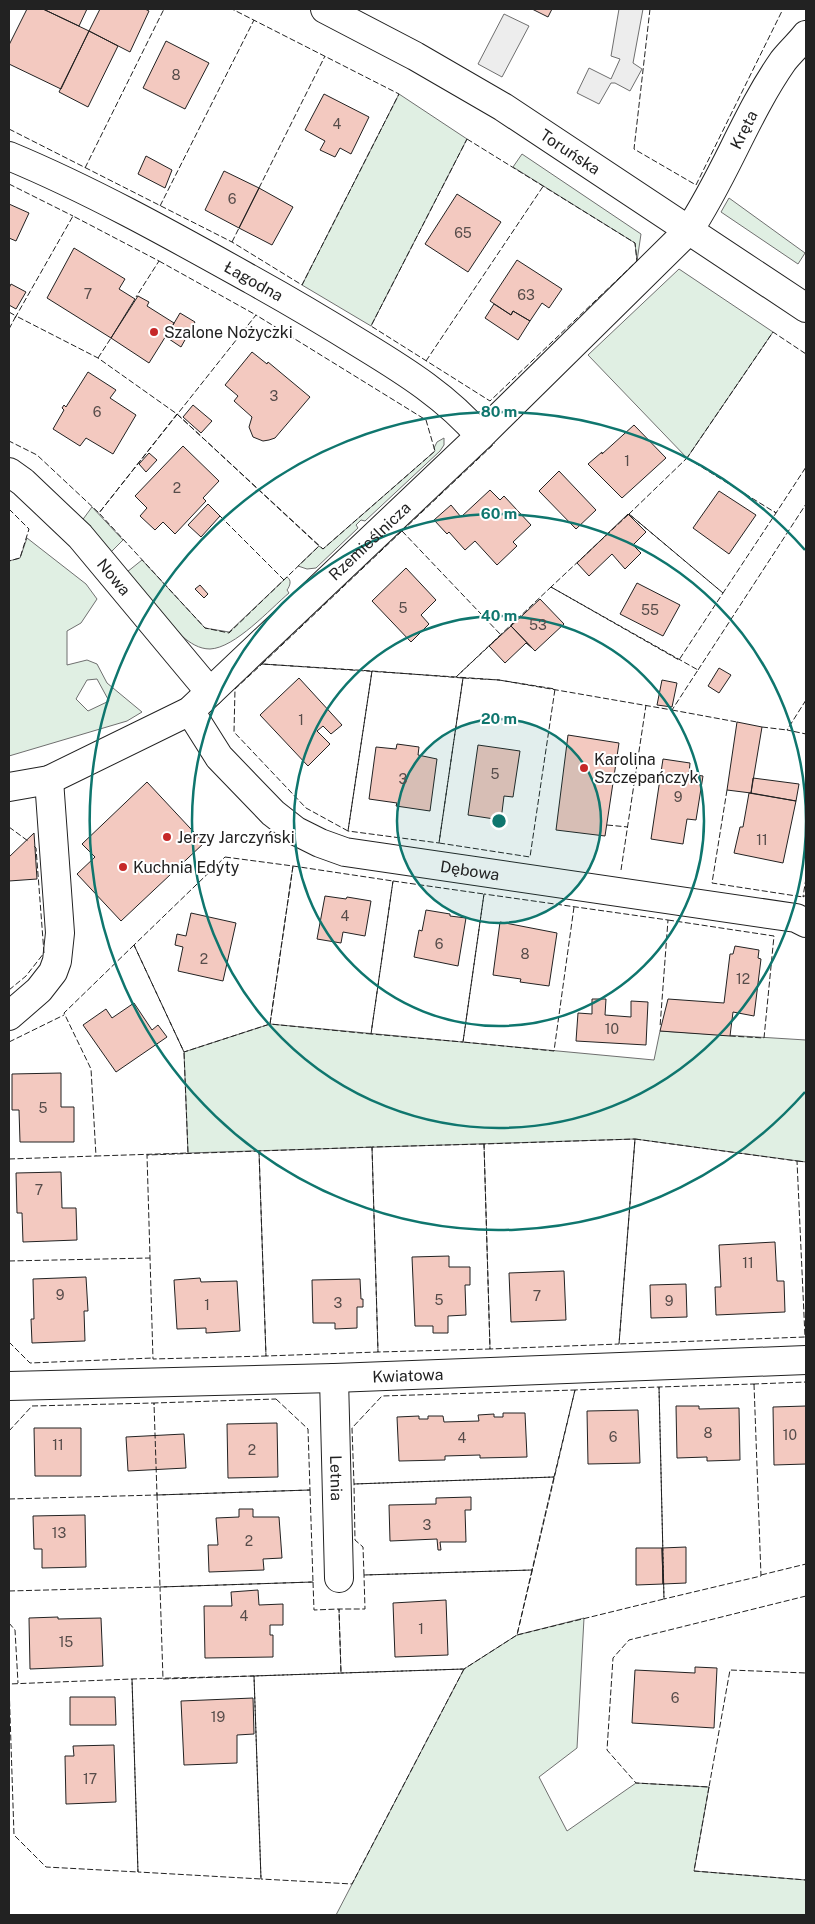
<svg xmlns="http://www.w3.org/2000/svg" width="815" height="1924" font-family="'Public Sans',sans-serif">
<style>
.green{fill:#e0efe3;stroke:#6f6f6f;fill-rule:evenodd}
.parking{fill:#ededed;stroke:#6f6f6f}
.building{fill:#f3c9c0;stroke:#222}
.lines{fill:none;stroke-linecap:round;stroke-linejoin:round}
.minor-casing{stroke:#222;stroke-width:30}
.major-casing{stroke:#222;stroke-width:30}
.minor{stroke:#fff;stroke-width:28}
.major{stroke:#fff;stroke-width:28}
.fence{stroke:#222;stroke-width:1;stroke-dasharray:6 2.5;stroke-linecap:butt}
.ring{fill:none;stroke:#0f766e;stroke-width:2.5}
.poi-dot{fill:#c62828;stroke:#fff;stroke-width:2}
.labels{text-anchor:middle;stroke-width:4;stroke-linejoin:round;paint-order:stroke}
.number-label{font-size:14px;fill:#564c4a}
.street-label{font-size:16px;fill:#222;stroke:#fff}
.poi-label{font-size:16px;fill:#222;stroke:#fff;text-anchor:start}
.centre{fill:#0f766e;stroke:#fff;stroke-width:2.5}
.ring-label{font-size:15px;text-anchor:middle;font-weight:bold;fill:#0f766e;stroke:#fff;stroke-width:4;stroke-linejoin:round;paint-order:stroke}
</style>
<rect width="100%" height="100%" fill="#fff"/>
<!-- green -->
<path class="green" d="M399,94L467,139L371,326L302,285Z
M522,154L641,234L637,261L635,243L513,167Z
M729,198L805,253L798,264L721,212Z
M679,269L773,332L687,458L588,355Z
M444,438V445L440,451L365,521L361,520L356,525L358,528L316,568L307,569L298,566L319,546L323,549L435,451L434,448L437,442Z
M92,507L123,540L109,554L81,522Z
M27,538L86,584L97,599L81,623L67,631V665L87,660L97,664L107,683L142,712L127,721L9,756V561L20,558ZM97,679L109,701L88,711L76,699L87,680Z
M142,560L205,628L229,632L287,577C292,580 290,586 287,590L289,593C270,609 235,648 210,649C199,649 190,643 182,636L127,572Z
M270,1024L654,1060L660,1031L806,1040V1162L635,1139L188,1153L184,1052Z
M584,1618L577,1748L539,1777L567,1831L636,1783L709,1787L694,1871L806,1880V1915H336L464,1669L517,1635Z"/>
<!-- parking -->
<path class="parking" d="M619,9H643L633,63L642,69L630,91L615,83H611L599,104L577,93L589,68L611,79L620,59L611,56Z
M504,14L529,26L502,77L478,64Z"/>
<!-- building -->
<path class="building" d="M27,9H43L89,31L61,89L9,64V45Z
M43,9H87L79,26Z
M100,9H145L149,11L130,52L89,31Z
M532,9H552L548,17Z
M89,31L118,46L88,107L59,92Z
M166,41L209,63L185,109L143,88Z
M324,94L369,117L351,154L340,148L335,157L320,150L325,141L305,130Z
M146,156L172,170L165,188L138,174Z
M224,171L259,188L239,228L205,210Z
M259,188L293,207L272,245L239,228Z
M457,194L501,222L468,272L425,244Z
M9,204L29,213L16,241L9,238Z
M74,248L125,279L119,289L135,299L111,338L47,298Z
M517,260L562,289L549,308L542,303L530,321L513,311L511,315L490,301Z
M11,284L26,292L16,309L9,305V288Z
M138,296L149,302L147,306L174,323L149,363L111,338Z
M494,304L511,315L513,311L530,321L518,340L485,318Z
M180,313L195,322L181,347L166,337Z
M252,352L267,364L268,362L310,397L275,438L269,440L263,441L253,437L249,427L252,417L234,401L238,396L225,385Z
M88,372L116,390L110,398L136,415L113,454L86,438L80,446L53,429L64,410L62,408L64,405L66,407Z
M193,405L212,421L201,433L183,417Z
M634,425L666,458L622,498L588,464L602,452V454Z
M183,446L219,481L203,498L206,501L175,534L163,522L155,530L140,516L147,508L135,496Z
M149,453L157,460L146,472L139,464Z
M559,471L596,510L576,529L539,491Z
M490,490L500,500L504,496L531,525L513,542L517,546L497,565L475,541L465,550L449,532L447,534L434,520L451,505L461,517Z
M719,491L756,515L729,554L693,528Z
M208,504L220,516L201,537L188,525Z
M628,514L646,532L633,545L641,553L625,569L612,554L589,576L577,563Z
M406,568L436,600L421,615L429,624L411,642L372,601Z
M637,583L680,605L663,636L620,614Z
M200,585L208,594L204,598L195,589Z
M540,599L564,624L535,651L511,626Z
M511,626L532,648L526,643L505,663L489,646Z
M719,668L731,675L719,693L708,686Z
M299,678L342,725L331,734L323,726L317,731L330,744L308,766L260,715Z
M662,680L677,683L672,707L657,705Z
M737,722L762,727L751,793L727,790Z
M568,735L619,743L605,836L556,830Z
M397,744L419,747L418,755L437,759L430,811L396,806L397,803L369,799L376,747L396,749Z
M478,745L520,751L513,797L504,796L501,820L468,815Z
M663,759L690,763L689,774L703,776L696,820L687,819L683,844L651,839Z
M753,778L799,784L796,801L751,793Z
M147,782L204,843L121,921L77,874L95,857L82,844Z
M749,793L796,801L783,863L734,853L740,827H743Z
M34,833L37,879L9,881V857Z
M325,896L346,899L347,897L371,901L365,936L343,932L341,943L317,939Z
M426,910L450,914V916L466,918L458,966L414,957L419,930L422,931Z
M191,913L236,923L223,981L178,971L183,947L175,945L177,934L186,936Z
M500,922L557,933L549,986L520,982L521,979L493,975Z
M735,946L759,950L758,958L761,959L754,1016L733,1012L730,1036L660,1031L668,999L724,1003L730,954H733Z
M592,999H606L605,1015L631,1017V1001L648,1002L646,1045L576,1041L578,1013L592,1014Z
M134,1003L152,1030L158,1025L167,1037L116,1072L83,1025L106,1009L112,1018Z
M61,1073V1107H74V1142H20L19,1110H12V1074Z
M61,1172L62,1208H76L77,1240L23,1242L22,1213H17L16,1173Z
M775,1242L777,1281H784L785,1312L716,1315L715,1287H721L719,1245Z
M449,1256V1267H470V1285H465L466,1315L448,1316V1333H433V1326H415L412,1257Z
M564,1271L566,1320L511,1322L509,1273Z
M86,1277L88,1311H84L85,1341L32,1343L31,1319H34L33,1279Z
M200,1278L201,1282L237,1281L240,1331L206,1333V1328L177,1329L174,1280Z
M360,1279L361,1299H363V1307H357V1328L335,1329V1323H313L312,1280Z
M686,1284L687,1317L651,1318L650,1285Z
M676,1406H699V1409L739,1408L740,1460L707,1461V1457L677,1458Z
M806,1406V1464L774,1465L773,1407Z
M638,1410L640,1463L588,1464L587,1411Z
M503,1413H525L527,1457L480,1458V1455L445,1456V1460L399,1461L397,1417L419,1416V1419H428V1416H443L444,1422L479,1421L478,1415L494,1414V1417H503Z
M277,1423L278,1477L228,1478L227,1424Z
M34,1428H81V1476H35Z
M184,1434L186,1468L128,1471L126,1437Z
M471,1497V1510H465L466,1542H440L441,1550H438L437,1539L390,1541L389,1505L436,1504V1498Z
M239,1509H253V1517H279L282,1558L263,1559L264,1570L209,1572L208,1545H218L216,1518L239,1517Z
M85,1515L86,1567L42,1568V1549H34L33,1516Z
M686,1547V1583L663,1584L662,1548Z
M636,1548H662L663,1584L636,1585Z
M258,1590L259,1605L283,1604V1625H270V1635H273V1657L205,1658L204,1606H232L231,1592Z
M446,1600L448,1655L395,1657L393,1603Z
M58,1617V1619L101,1618L103,1666L30,1669L29,1618Z
M695,1667L717,1668L714,1728L632,1723L635,1670L695,1673Z
M70,1697H115L116,1725H70Z
M253,1698L254,1734L237,1735V1763L184,1765L181,1701Z
M114,1745L116,1802L66,1804L65,1756H74L73,1746Z"/>
<g class="lines">
<!-- minor casing -->
<g class="minor-casing">
<g id="minor">
<path id="s1" d="M9,156C93,191 173,236 252,280C290,301 327,323 364,346C405,371 448,398 480,436"/>
<path id="s2" d="M9,472L23,482L80,536L210,692"/>
<path id="s3" d="M190,711L219,757L273,813L296,831L320,843L345,852L796,918L806,923"/>
<path id="s4" d="M9,787L49,780L190,711L480,436L689,230C725,176 746,114 783,61C790,52 799,44 806,35"/>
<path d="M9,1016L39,990L53,972L57,961L60,933L49,780"/>
<path id="s5" d="M334,1378L339,1578"/>
<path id="s6" d="M9,1386L334,1378L806,1360"/>
</g>
</g>
<!-- major casing -->
<g class="major-casing">
<g id="major">
<path id="s7" d="M325,9L415,56L503,107L806,308"/>
</g>
</g>
<!-- minor -->
<use href="#minor" class="minor"/>
<!-- major -->
<use href="#major" class="major"/>
<!-- fence -->
<path class="fence" d="M650,9L634,149L696,185L783,9
M9,129L232,242L302,285L399,94L232,9
M467,139L635,243L637,261L490,401L371,326Z
M85,168L164,9
M9,184L73,216
M259,188L325,56
M160,206L254,20
M232,242L239,228
M806,252V254
M159,261L256,315
M9,312L16,316
M15,318L73,216L159,261L136,297
M9,329L16,316L98,358L177,414L323,549L435,451L426,420L256,315L99,513L37,455L9,441
M98,358L111,338
M426,361L544,185
M177,414L319,546L229,633L205,628L99,513Z
M687,458L776,513L723,593L629,514Z
M688,459L687,458L773,332L806,354
M9,509L29,529L20,558L9,561
M774,511L776,513L806,467
M629,514L723,593L679,660L551,587Z
M220,516L284,580
M402,531L501,635L456,677L262,664Z
M402,531L495,443
M551,587L698,670L672,710L499,680L456,677Z
M262,664L372,671L348,831L306,808L234,732L235,689Z
M698,670L806,504
M372,671L463,678L439,843L348,831Z
M463,678L499,680L555,689L530,857L439,843Z
M806,700L787,730L806,734
M672,710L737,722
M762,727L787,730
M727,790L712,883L803,897
M607,825L628,827
M9,827L28,841
M225,857L293,866L270,1024L184,1052L134,945Z
M293,866L393,881L371,1034L270,1024Z
M621,870L646,705
M806,878L803,897L806,895
M393,881L484,894L463,1042L371,1034Z
M574,907L554,1051L463,1042L484,894L668,920L660,1027
M668,920L774,936L764,1038L730,1036
M134,945L184,1052L188,1153L96,1156L91,1069L64,1013Z
M9,990L26,976L44,953L36,848L34,846
M9,1042L64,1015
M635,1139L797,1161L805,1337L619,1344Z
M635,1139L619,1344L490,1349L484,1144Z
M484,1144L490,1349L378,1352L372,1147Z
M372,1147L378,1352L266,1356L259,1151Z
M259,1151L266,1356L153,1359L147,1155Z
M9,1159L96,1156
M797,1161L806,1162
M9,1261L150,1258
M9,1342L30,1363L153,1358
M754,1384L761,1576L664,1599L659,1387Z
M754,1385V1384L806,1382
M659,1387L664,1599L517,1635L575,1390Z
M575,1390L554,1477L354,1484L352,1428L382,1396Z
M276,1399L308,1429L310,1490L157,1495L154,1403Z
M9,1431L32,1406L154,1403V1405
M554,1477L532,1570L364,1575L363,1547L355,1540L354,1484Z
M310,1490L313,1582L160,1587L157,1495Z
M9,1499L157,1495V1493
M532,1570L517,1635L464,1669L341,1673L339,1609H365L364,1575Z
M761,1575L806,1564
M313,1582L314,1610L339,1609L341,1673L163,1679L160,1587Z
M9,1591L160,1587V1588
M806,1596L629,1640L613,1658L607,1750L636,1783L709,1787L730,1670L806,1673
M9,1623L15,1630L18,1683
M464,1669L352,1884L261,1879L254,1676Z
M254,1676L261,1879L138,1872L132,1679Z
M132,1679L138,1872L46,1867L14,1835L9,1684Z
M709,1787L694,1871L806,1880"/>
</g>
<!-- distance rings -->
<circle cx="499" cy="821" r="102" fill="#0f766e" fill-opacity=".12"/>
<g class="ring">
<circle cx="499" cy="821" r="102"/>
<circle cx="499" cy="821" r="205"/>
<circle cx="499" cy="821" r="307"/>
<path d="M805 1092A409 409 0 1 1 805 550"/>
</g>
<!-- markers -->
<g class="poi-dot">
<circle cx="154" cy="332" r="5"/>
<circle cx="584" cy="768" r="5"/>
<circle cx="167" cy="837" r="5"/>
<circle cx="123" cy="867" r="5"/>
</g>
<g class="labels">
<!-- number labels -->
<g class="number-label">
<text x="176" y="80">8</text>
<text x="337" y="129">4</text>
<text x="232" y="204">6</text>
<text x="463" y="238">65</text>
<text x="88" y="299">7</text>
<text x="526" y="300">63</text>
<text x="274" y="401">3</text>
<text x="97" y="417">6</text>
<text x="627" y="466">1</text>
<text x="177" y="493">2</text>
<text x="403" y="613">5</text>
<text x="650" y="615">55</text>
<text x="538" y="630">53</text>
<text x="301" y="725">1</text>
<text x="495" y="779">5</text>
<text x="403" y="784">3</text>
<text x="678" y="802">9</text>
<text x="762" y="845">11</text>
<text x="345" y="921">4</text>
<text x="439" y="949">6</text>
<text x="525" y="959">8</text>
<text x="204" y="964">2</text>
<text x="743" y="984">12</text>
<text x="612" y="1034">10</text>
<text x="43" y="1113">5</text>
<text x="39" y="1195">7</text>
<text x="748" y="1268">11</text>
<text x="60" y="1300">9</text>
<text x="537" y="1301">7</text>
<text x="439" y="1305">5</text>
<text x="669" y="1306">9</text>
<text x="338" y="1308">3</text>
<text x="207" y="1310">1</text>
<text x="708" y="1438">8</text>
<text x="790" y="1440">10</text>
<text x="613" y="1442">6</text>
<text x="462" y="1443">4</text>
<text x="58" y="1450">11</text>
<text x="252" y="1455">2</text>
<text x="427" y="1530">3</text>
<text x="59" y="1538">13</text>
<text x="249" y="1546">2</text>
<text x="244" y="1621">4</text>
<text x="421" y="1634">1</text>
<text x="66" y="1647">15</text>
<text x="675" y="1703">6</text>
<text x="218" y="1722">19</text>
<text x="90" y="1784">17</text>
</g>
<!-- street labels -->
<g class="street-label">
<text dy="6" stroke="none"><textPath href="#s4" startOffset="1005">Kręta</textPath></text>
<text dy="6" stroke="none"><textPath href="#s7" startOffset="284">Toruńska</textPath></text>
<text dy="6" stroke="none"><textPath href="#s1" startOffset="275">Łagodna</textPath></text>
<text dy="6" stroke="none"><textPath href="#s4" startOffset="445">Rzemieślnicza</textPath></text>
<text dy="6" stroke="none"><textPath href="#s2" startOffset="149">Nowa</textPath></text>
<text dy="6" stroke="none"><textPath href="#s3" startOffset="341">Dębowa</textPath></text>
<text dy="6" stroke="none"><textPath href="#s6" startOffset="399">Kwiatowa</textPath></text>
<text dy="6" stroke="none"><textPath href="#s5" startOffset="100">Letnia</textPath></text>
</g>
<!-- poi labels -->
<g class="poi-label">
<text x="164" y="338">Szalone Nożyczki</text>
<text x="594" y="765">Karolina<tspan x="594" dy="18">Szczepańczyk</tspan></text>
<text x="177" y="843">Jerzy Jarczyński</text>
<text x="133" y="873">Kuchnia Edyty</text>
</g>
</g>
<circle cx="499" cy="821" r="8" class="centre"/>
<g class="ring-label">
<text x="499" y="417">80 m</text>
<text x="499" y="519">60 m</text>
<text x="499" y="621">40 m</text>
<text x="499" y="724">20 m</text>
</g>
<!-- border -->
<rect width="815" height="1924" fill="none" stroke="#222222" stroke-width="20"/>
</svg>
